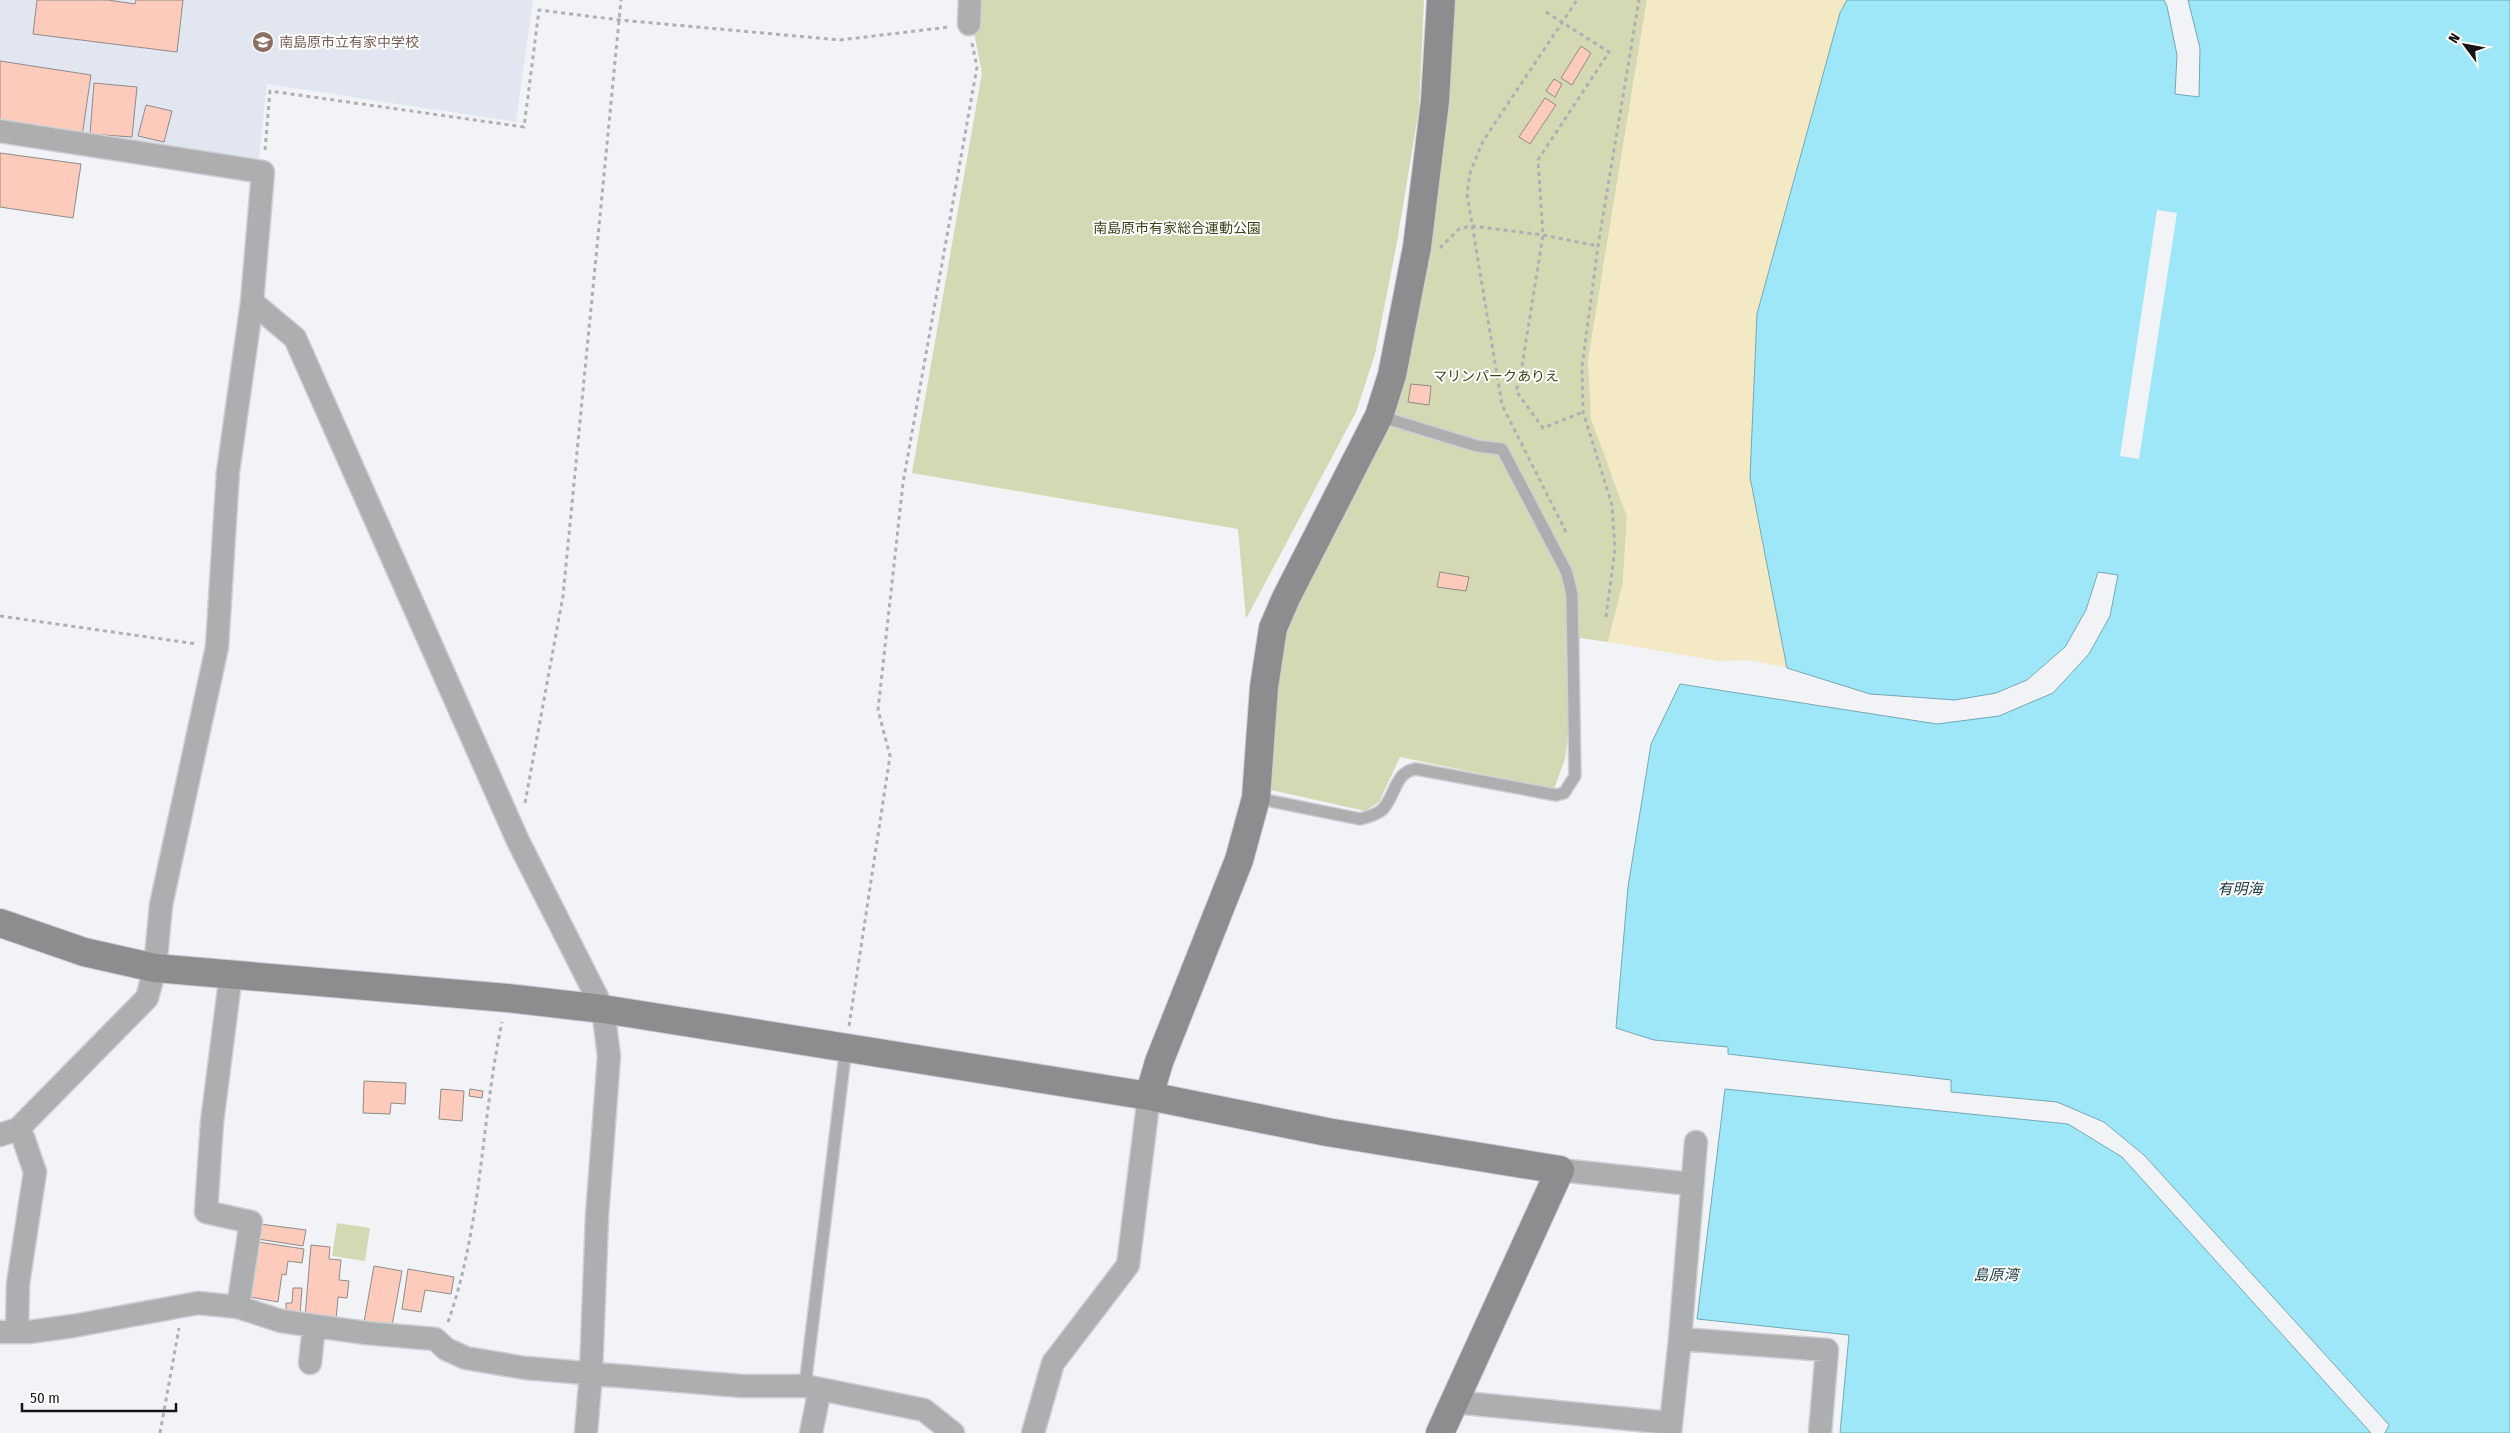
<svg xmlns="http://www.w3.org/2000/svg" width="2510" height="1433" font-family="'Fira Sans Condensed','Noto Sans JP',sans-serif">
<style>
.built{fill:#e2e6f1}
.green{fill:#d4d9b4}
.sand{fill:#f3e9c4}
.water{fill:#9ee7f8;stroke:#75a8b4}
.pier{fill:#f1f3f7}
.building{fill:#fccbbb;stroke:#8f8b89}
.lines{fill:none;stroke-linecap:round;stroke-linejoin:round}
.lane-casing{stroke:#cecfd3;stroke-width:14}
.street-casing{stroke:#cecfd3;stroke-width:25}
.secondary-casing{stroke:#cecfd3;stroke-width:30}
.path{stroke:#afb0b3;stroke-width:3;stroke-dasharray:4 4;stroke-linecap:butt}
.lane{stroke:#adaeb0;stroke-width:11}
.street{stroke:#adaeb0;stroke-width:22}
.secondary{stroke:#8b8d8f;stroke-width:28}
.labels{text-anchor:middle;stroke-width:4;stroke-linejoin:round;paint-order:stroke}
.education-label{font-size:14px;fill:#785e54;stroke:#fff;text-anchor:start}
.park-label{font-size:14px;fill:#3e4116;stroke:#fff}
.water-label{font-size:15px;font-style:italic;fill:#1a3c44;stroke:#fff}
</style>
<rect width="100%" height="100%" fill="#f1f3f7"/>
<!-- built -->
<path class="built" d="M0,0H533L516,122L267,84L258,168L0,126Z"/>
<!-- green -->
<path class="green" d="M974,0H1424L1419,109L1397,242L1375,354L1356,412L1246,619L1238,529L912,473L982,73L972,23Z
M1451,0H1647L1588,361L1611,474L1627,516L1623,583L1608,642L1566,636L1569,724L1565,759L1554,789L1400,757L1379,802L1365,811L1271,790L1270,738L1286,621L1375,451Z
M337,1223L370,1228L365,1261L332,1256Z"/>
<!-- sand -->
<path class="sand" d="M1647,0H1847L1840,13L1757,314L1750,477L1787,668L1749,660L1718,661L1608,642L1623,583L1627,516L1591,419L1588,361Z"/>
<!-- water -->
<path class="water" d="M1847,0H2164L2167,6L2177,55L2175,94L2199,97L2200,48L2188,0H2510V1433H2385L2389,1425L2145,1156L2104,1122L2057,1102L1951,1092V1080L1728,1054V1047L1654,1040L1616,1028L1628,887L1651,744L1680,684L1937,724L1999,716L2053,693L2089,654L2110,616L2118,575L2098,572L2086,610L2065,647L2027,680L1996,693L1955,700L1870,694L1787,668L1750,477L1757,314L1840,13Z
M1725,1089L2068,1124L2122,1157L2371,1433H1840L1849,1335L1697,1319Z"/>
<!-- pier -->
<path class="pier" d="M2157,210L2177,213L2139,459L2120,456Z"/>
<!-- building -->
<path class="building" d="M37,0H108L135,4L136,0H183L177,52L33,34Z
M1581,46L1591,53L1572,85L1561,78Z
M0,61L91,75L82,136L0,123Z
M1554,79L1562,84L1555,97L1546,91Z
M94,83L137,87L132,137L90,134Z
M1545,98L1556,105L1530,144L1519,137Z
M146,105L172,111L164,142L138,136Z
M0,153L81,164L73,218L0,207Z
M1411,384L1431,386L1429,405L1408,402Z
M1440,572L1469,577L1466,591L1437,587Z
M364,1081L406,1083L405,1104L391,1103L390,1114L363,1113Z
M441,1089L464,1091L462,1121L439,1119Z
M470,1089L483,1091L482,1098L469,1096Z
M260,1224L306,1230L303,1246L258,1239Z
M258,1242L304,1249L302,1263L288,1261L286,1275L282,1274L278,1302L250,1297Z
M311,1245L330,1247L329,1259L341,1260L339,1280L349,1281L347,1298L338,1297L336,1320L305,1317Z
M374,1266L402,1271L392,1326L364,1322Z
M408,1269L454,1277L451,1294L425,1290L421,1312L402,1309Z
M293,1288H302L300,1315L286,1314V1303H292Z"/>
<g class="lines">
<!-- lane casing -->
<g class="lane-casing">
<path id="lane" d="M1256,798L1360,819C1368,817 1376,815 1382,810C1396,796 1394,772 1416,769L1556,795L1564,793L1575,776L1572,595L1567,573L1502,449L1477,446L1379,416
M805,1386L846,1047"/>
</g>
<!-- street casing -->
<g class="street-casing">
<path id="street" d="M969,24L970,0
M0,131L263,172L252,302L228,472L217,647L161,905L155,968L147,998L18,1129L0,1135
M252,302L295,338L518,841L603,1009L609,1056L597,1216L591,1373L586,1433
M231,974L212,1122L206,1212L251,1222L238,1307
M1560,1170L1691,1184
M0,1332H29L73,1326L198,1303L238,1307L281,1321L366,1333L435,1339L446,1349L466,1358L525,1368L741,1386H805L924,1410L953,1433
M17,1332L18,1284L35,1172L23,1137L18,1129
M1680,1339L1827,1350L1820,1433
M310,1363L314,1326
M1454,1402L1670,1423
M811,1433L820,1389
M1033,1433L1053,1363L1128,1265L1149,1096
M1670,1433L1680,1339L1696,1142"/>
</g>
<!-- secondary casing -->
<g class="secondary-casing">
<path id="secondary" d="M0,923L84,952L155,968L507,998L603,1009L1149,1096L1327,1132L1560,1170L1440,1433
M1149,1096L1159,1062L1239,860L1256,798L1264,687L1273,628L1286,598L1379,416L1392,375L1417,247L1435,101L1441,0"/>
</g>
<!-- path -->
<path class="path" d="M1546,12L1609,52L1538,160L1543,235L1520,379L1516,391L1543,428L1583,412
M265,150L270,91L524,127L539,10L620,20L840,40L949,27
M1440,248L1459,229L1471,226L1543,235L1598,246
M1566,532L1502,405L1467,194L1470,173L1483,141L1577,0
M0,616L197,644
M1606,617L1615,549L1612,505L1583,412L1582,367L1598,246L1639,0
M525,803L563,596L621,0
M849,1026L890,756L878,710L903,483L977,67L972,43
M448,1322C482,1226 481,1121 502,1022
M160,1433L179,1328"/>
<!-- lane -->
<use href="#lane" class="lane"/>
<!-- street -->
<use href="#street" class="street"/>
<!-- secondary -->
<use href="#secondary" class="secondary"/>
</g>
<!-- icons -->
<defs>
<g id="school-disc" transform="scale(1.125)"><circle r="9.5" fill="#8d6e63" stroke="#fff"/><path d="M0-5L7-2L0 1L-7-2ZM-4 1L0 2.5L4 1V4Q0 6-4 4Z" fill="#fff"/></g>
</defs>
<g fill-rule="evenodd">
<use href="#school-disc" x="263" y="42"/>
</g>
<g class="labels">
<!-- education labels -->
<g class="education-label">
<text x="279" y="47">南島原市立有家中学校</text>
</g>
<!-- park labels -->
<g class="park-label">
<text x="1177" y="233">南島原市有家総合運動公園</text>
<text x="1496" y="381">マリンパークありえ</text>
</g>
<!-- water labels -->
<g class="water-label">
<text x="2240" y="894">有明海</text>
<text x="1996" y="1280">島原湾</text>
</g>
</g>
<!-- north arrow -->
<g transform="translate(2465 45) rotate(302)" stroke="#ffffff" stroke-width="4" paint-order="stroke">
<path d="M0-4L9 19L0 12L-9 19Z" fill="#151517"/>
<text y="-8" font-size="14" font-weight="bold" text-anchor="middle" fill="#151517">N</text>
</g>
<!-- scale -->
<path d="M22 1403v8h154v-8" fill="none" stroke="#151517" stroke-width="2.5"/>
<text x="30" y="1403" font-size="15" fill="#151517" stroke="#ffffff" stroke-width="4" paint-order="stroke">50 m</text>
</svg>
